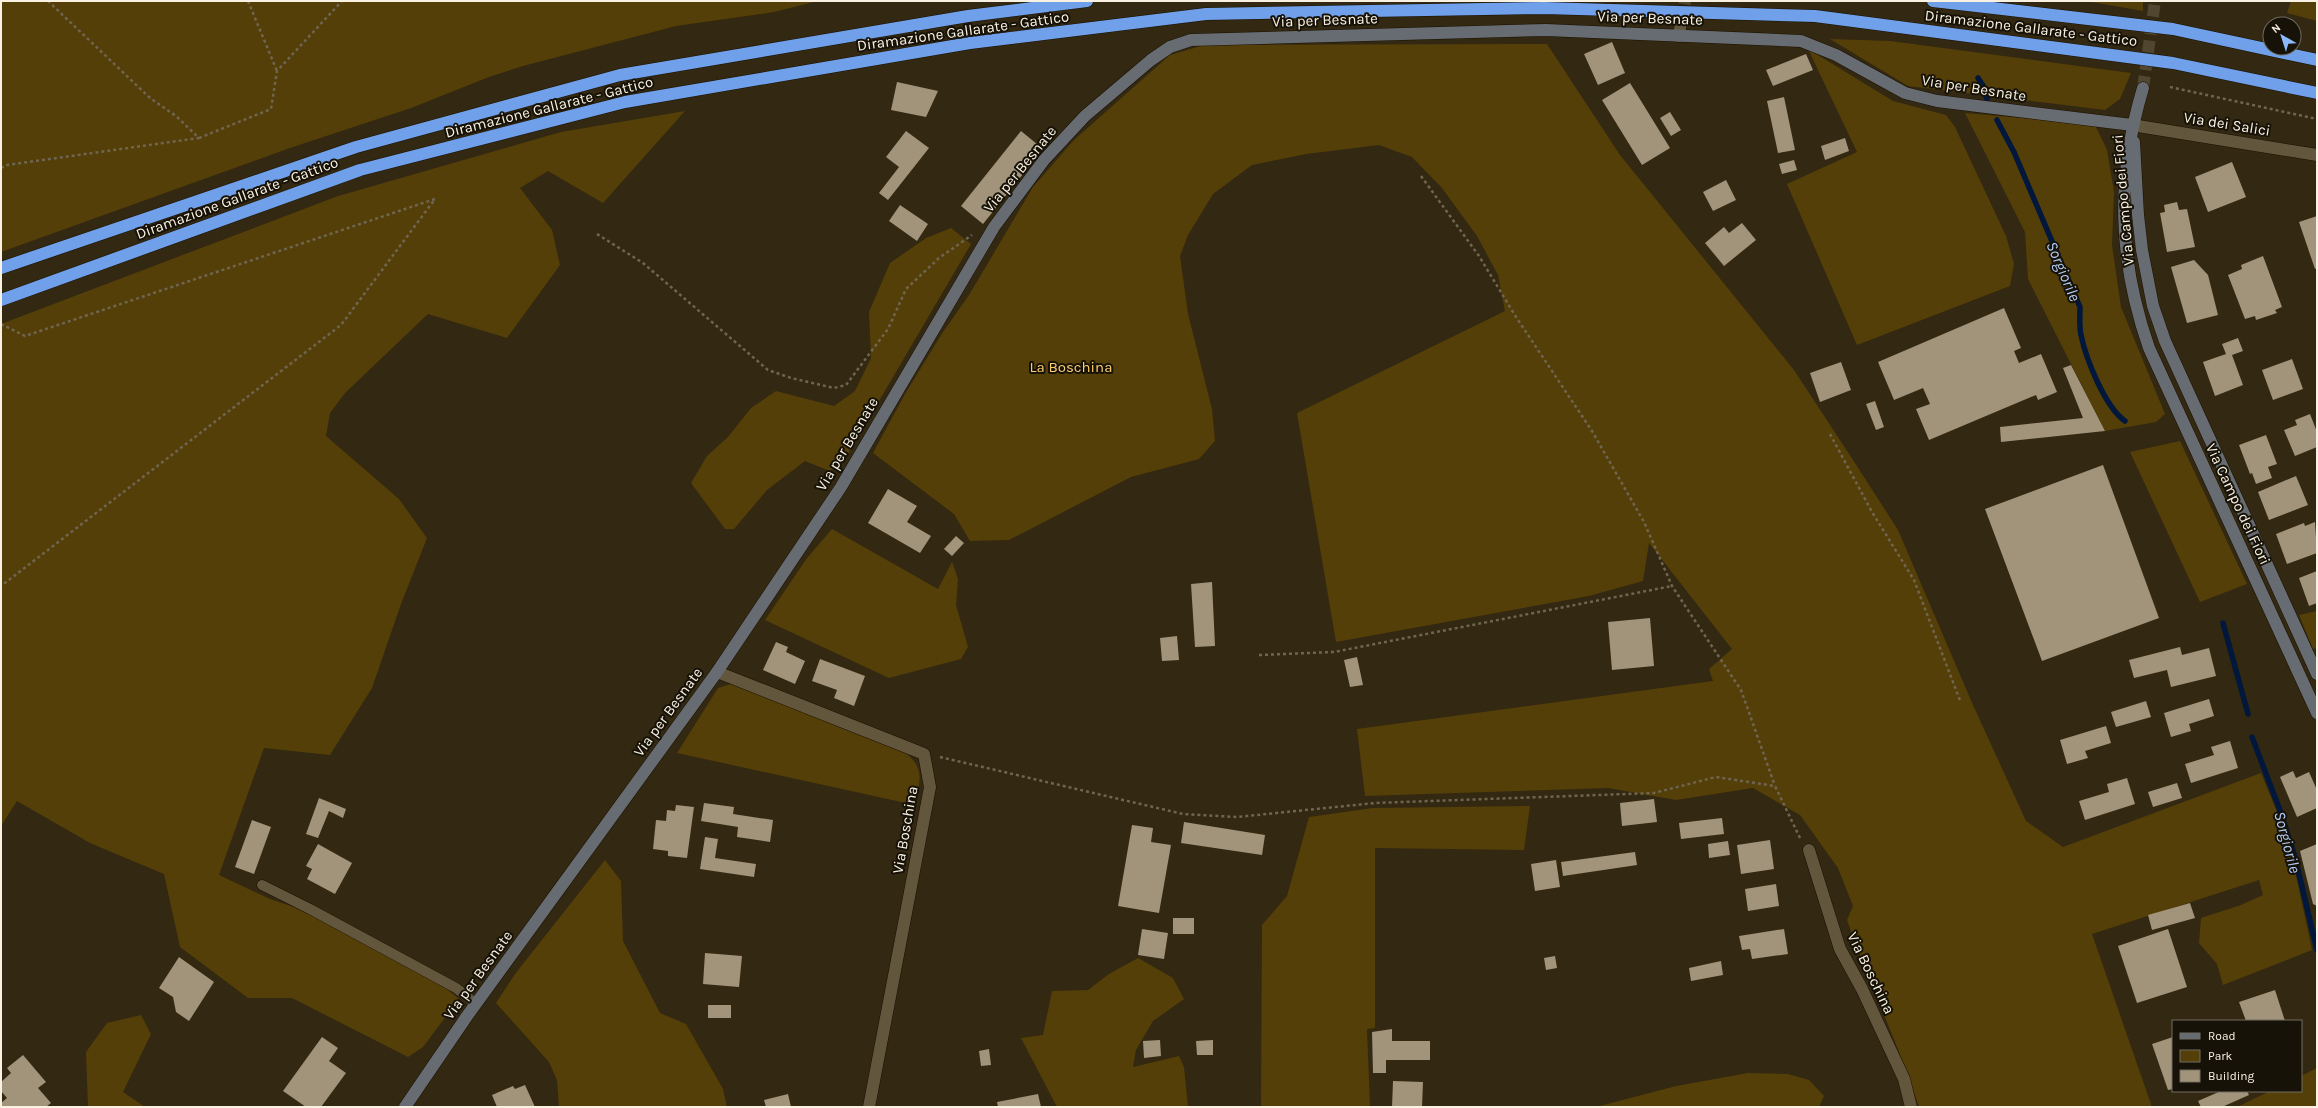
<svg xmlns="http://www.w3.org/2000/svg" width="2318" height="1108" font-family="Karla,sans-serif">
<style>
.green{fill:#553f08}
.lines{fill:none;stroke-linecap:round;stroke-linejoin:round}
.stream{stroke:#01183c;stroke-width:5.5}
.building{fill:#a2947a}
.street-tunnel{stroke:#514630;stroke-width:12;stroke-dasharray:12 6;stroke-linecap:butt}
.secondary-tunnel{stroke:#514630;stroke-width:12;stroke-dasharray:12 6;stroke-linecap:butt}
.lane-casing{stroke:#1b1000;stroke-width:11}
.street-casing{stroke:#1b1000;stroke-width:13}
.secondary-casing{stroke:#1b1000;stroke-width:13}
.highway-casing{stroke:#1b1000;stroke-width:13}
.path{stroke:#6f6551;stroke-width:2.5;stroke-dasharray:3 3;stroke-linecap:butt}
.lane{stroke:#62563d;stroke-width:10}
.street{stroke:#62563d;stroke-width:12}
.secondary{stroke:#666c71;stroke-width:12}
.highway{stroke:#6fa0e9;stroke-width:12}
.labels{text-anchor:middle;stroke-width:4;stroke-linejoin:round;paint-order:stroke}
.street-label{font-size:15px;fill:#f9f2e3;stroke:#171208}
.park-label{font-size:15px;fill:#fdce6e;stroke:#171208}
.water-label{font-size:16px;font-style:italic;fill:#b1cbf3;stroke:#171208}
</style>
<rect width="100%" height="100%" fill="#332811"/>
<!-- green -->
<path class="green" d="M1,1H818L774,12L676,26L523,66L489,77L411,108L290,148L1,252Z
M2086,1H2143V11Z
M2291,1H2317V21L2287,13Z
M1830,39L1890,41L2131,73L2120,99L2105,110L1908,86Z
M1547,44L1620,155L1794,370L1855,463L1898,530L1973,705L2026,821L2063,847L2261,773L2282,824L2294,866L2312,950L2223,985L2217,964L2199,943L2201,918L2241,905L2263,895L2259,880L2092,934L2152,1107H1919C1898,1043 1869,983 1847,920L1853,906L1838,868L1800,815L1753,788L1676,800L1608,788L1365,796L1357,729L1713,681L1709,669L1732,649L1649,543L1643,581L1589,596L1336,642L1297,413L1505,311L1498,275L1477,236L1442,188L1412,157L1379,145L1306,154L1252,165L1213,194L1188,235L1180,256L1188,314L1212,409L1215,441L1199,459L1131,477L1009,540L970,541L954,514L873,453L905,394L941,335L969,295L1033,187L1074,140L1170,55L1204,45Z
M1808,49L1893,101L1946,115L1955,127L2006,236L2014,264L2010,286L1857,345L1787,184L1857,152Z
M685,111L603,203L548,171L520,188L552,230L560,265L507,338L428,314L345,393L330,413L326,436L399,499L427,538L401,604L372,688L330,755L264,748L219,875L270,899L314,914L420,967L459,999L423,1047L408,1057L292,998H248L180,947L164,874L90,843L17,801L1,826V324L338,196L561,132Z
M1965,113L2080,123L2096,127L2107,150L2114,192L2112,245L2121,307L2165,414L2156,422L2105,431L2028,279L2025,232Z
M951,228L971,244L842,464L830,471L805,461L767,490L734,529H725L691,483L707,456L728,437L751,408L776,391L834,406L855,391L871,358L869,312L890,263L926,238Z
M2180,441L2247,584L2200,602L2130,452Z
M832,529L938,589L952,562L958,579L956,605L968,647L961,659L889,678L765,620L807,558Z
M2317,611V648L2313,649L2299,615Z
M731,684L903,751C926,768 920,780 915,805L677,753L718,688Z
M1530,806L1524,850L1375,848V1028L1367,1029L1370,1107H1261L1262,925L1287,896L1309,817L1373,808Z
M605,860L621,881L623,941L660,1013L686,1024L723,1089L727,1107H559L557,1080L549,1062L496,1003L515,974Z
M1138,958L1173,978L1184,999L1153,1021L1136,1050L1133,1067L1179,1056L1184,1067L1188,1107H1057L1021,1038L1043,1035L1052,991L1088,990L1109,974Z
M141,1015L151,1034L123,1092L145,1107H88L86,1052L107,1023Z
M2317,1068V1107H2237L2270,1091H2301V1076Z
M1748,1073L1788,1074L1809,1080L1824,1096L1819,1107H1596L1676,1086Z"/>
<g class="lines">
<!-- stream -->
<path class="stream" d="M1978,78L1984,87L1987,99
M1997,120L2014,152L2080,307C2080,316 2079,326 2081,335C2086,359 2105,407 2125,421
M2223,623L2248,714
M2252,737L2281,813L2295,857L2317,950"/>
</g>
<!-- building -->
<path class="building" d="M1612,42L1625,73L1598,85L1584,54Z
M1806,54L1813,70L1773,86L1766,70Z
M897,82L938,91L926,117L891,110Z
M1630,83L1670,148L1642,165L1602,100Z
M1784,97L1795,150L1778,153L1767,101Z
M1670,112L1681,130L1671,136L1660,118Z
M906,131L929,148L888,200L879,193L899,167L886,157Z
M1021,131L1043,149L983,224L961,206Z
M1845,138L1849,151L1825,160L1821,146Z
M1794,160L1797,170L1782,174L1779,164Z
M2232,162L2246,197L2208,212L2195,177Z
M1726,180L1736,200L1713,211L1703,192Z
M2177,202L2179,210L2187,209L2195,247L2167,252L2160,213L2165,212L2164,205Z
M900,205L928,224L917,241L889,221Z
M2317,216V268L2315,269L2299,222Z
M1742,223L1756,240L1724,266L1705,243L1724,227L1729,233Z
M2263,256L2282,307L2275,310L2277,313L2256,320L2255,316L2245,319L2228,275L2242,269L2241,265Z
M2194,260L2208,275L2218,315L2187,323L2171,267Z
M2004,308L2021,348L2014,351L2019,363L2041,354L2057,392L2038,400L2036,395L1929,440L1916,409L1930,404L1923,388L1894,400L1878,362Z
M2238,338L2243,351L2232,355L2243,385L2215,396L2203,362L2226,354L2222,344Z
M2292,359L2303,389L2273,400L2262,370Z
M1841,362L1851,390L1820,402L1810,373Z
M2071,365L2105,431L2001,442L2000,427L2083,418L2063,368Z
M1875,401L1884,427L1876,430L1866,404Z
M2310,414L2317,432V447L2295,456L2284,430L2297,425L2295,420Z
M2266,435L2277,464L2268,467L2272,478L2256,484L2252,473L2250,474L2239,445Z
M2103,465L2159,618L2042,661L1985,509Z
M2296,476L2308,505L2269,520L2258,492Z
M888,489L917,506L907,522L931,536L920,553L868,523Z
M2315,522L2317,553L2287,564L2276,534L2304,523L2305,526Z
M956,536L964,543L952,556L944,549Z
M2317,571V603L2309,606L2299,578Z
M1212,582L1215,646L1195,647L1191,584Z
M1650,618L1654,666L1612,670L1608,622Z
M1177,636L1179,660L1162,661L1160,638Z
M776,642L788,647L786,652L805,661L795,684L763,670Z
M2180,647L2182,655L2209,648L2216,676L2171,687L2167,670L2134,678L2129,660Z
M1357,657L1363,685L1350,687L1344,660Z
M820,659L865,676L854,706L834,698L837,690L812,681Z
M2209,699L2214,716L2189,724L2191,731L2171,737L2164,713Z
M2146,701L2151,717L2116,727L2111,712Z
M2106,726L2111,743L2085,751L2088,758L2067,764L2060,740Z
M2230,741L2238,768L2191,783L2185,764L2214,755L2211,747Z
M2293,771L2296,778L2309,772L2317,790V808L2297,817L2280,777Z
M2127,778L2135,804L2085,820L2079,801L2109,792L2107,784Z
M2177,783L2182,798L2153,807L2148,792Z
M319,798L346,809L343,818L329,811L318,838L306,834Z
M1654,799L1657,822L1622,826L1620,803Z
M704,803L734,807L733,814L773,820L770,842L737,837L738,827L701,821Z
M676,805L694,807L687,858L668,856V851L653,849L656,820L666,821L667,810L675,811Z
M1722,818L1724,834L1681,839L1679,823Z
M252,820L271,827L254,874L235,867Z
M1184,822L1265,835L1262,855L1181,843Z
M1132,825L1153,828L1151,842L1171,845L1159,913L1118,906Z
M705,837L718,839L715,858L756,864L754,877L700,869Z
M1770,840L1774,869L1741,874L1737,845Z
M1728,841L1730,855L1709,858L1708,844Z
M318,844L352,863L335,894L307,879L312,869L306,866Z
M2317,844V906L2313,904L2300,851Z
M1635,852L1637,865L1563,876L1561,862Z
M1556,860L1560,887L1535,891L1531,864Z
M1776,884L1779,906L1748,911L1745,889Z
M2190,903L2195,918L2152,930L2148,915Z
M1173,918H1194V934H1173Z
M1142,929L1168,933L1164,959L1138,955Z
M1784,929L1788,954L1752,959L1750,949L1742,950L1739,936Z
M2168,929L2187,987L2137,1003L2118,946Z
M705,953L742,956L739,987L703,984Z
M1555,956L1557,968L1546,970L1544,958Z
M179,957L214,982L189,1021L176,1012L173,997L159,988Z
M1721,961L1723,975L1691,981L1689,968Z
M2275,990L2285,1021H2246L2239,1002Z
M708,1005H731V1018H708Z
M1392,1029V1041H1430V1060H1386V1073H1373L1372,1032Z
M322,1037L338,1048L329,1061L346,1073L321,1107H306L283,1091Z
M2173,1037V1089L2168,1090L2152,1044Z
M1160,1040L1161,1056L1144,1058L1143,1041Z
M1213,1040V1055H1197L1196,1041Z
M989,1049L991,1065L981,1066L979,1051Z
M23,1055L46,1082L38,1088L51,1103L46,1107H1V1103L7,1098L1,1091V1082L11,1073L7,1068Z
M1393,1081L1423,1082L1422,1107H1392Z
M525,1085L535,1107H497L492,1095L513,1086L515,1089Z
M2221,1091H2247L2249,1095L2222,1107H2201L2198,1101Z
M788,1094L791,1107H766L764,1100Z
M1038,1094L1041,1107H998L997,1102Z"/>
<g class="lines">
<!-- street-tunnel -->
<path class="street-tunnel" d="M1682,22L1685,1"/>
<!-- secondary-tunnel -->
<path class="secondary-tunnel" d="M2143,88L2155,1"/>
<!-- lane casing -->
<g class="lane-casing">
<path id="lane" d="M262,885L310,909L456,988L476,1004"/>
</g>
<!-- street casing -->
<g class="street-casing">
<path id="street" d="M1679,36L1681,23
M2132,125L2317,155
M717,672L924,754L930,787L869,1107
M1809,850L1840,949L1862,989L1904,1079L1911,1107"/>
</g>
<!-- secondary casing -->
<g class="secondary-casing">
<path id="secondary" d="M2143,88C2116,178 2118,259 2149,348L2317,713
M2134,142L2138,215L2142,250L2153,306L2165,341L2317,674
M405,1107L467,1016L717,672L841,487L994,227L1044,160L1085,116L1151,60L1170,47L1191,40L1546,30L1801,41L1836,55L1905,93L1937,101L2132,125"/>
</g>
<!-- highway casing -->
<g class="highway-casing">
<path id="highway" d="M1933,1L2173,29L2317,60
M1,268L356,147L620,75L968,16L1087,1
M1,300L360,170L625,102L970,43L1206,14L1544,8L1815,16L2173,63L2317,93"/>
</g>
<!-- path -->
<path class="path" d="M248,1L277,71
M2170,87L2317,119
M199,138L271,109L277,71L342,1
M1,168L7,165L199,138L176,116L150,98L48,1
M1421,176L1479,256L1516,317L1592,431L1644,522L1672,586L1741,690L1775,786
M597,234L643,263L768,370L791,378L834,388L846,385L888,329L906,289L939,258L972,235
M1,324L25,336L435,199L341,325L1,586
M1830,434L1872,512L1914,580L1961,703
M1259,655L1334,652L1672,586
M940,757L1183,814L1237,817L1375,803L1654,793L1716,777L1775,786L1800,838"/>
<!-- lane -->
<use href="#lane" class="lane"/>
<!-- street -->
<use href="#street" class="street"/>
<!-- secondary -->
<use href="#secondary" class="secondary"/>
<!-- highway -->
<use href="#highway" class="highway"/>
</g>
<g class="labels">
<!-- street labels -->
<g class="street-label">
<text transform="translate(1650 18) rotate(2)" y="5">Via per Besnate</text>
<text transform="translate(1325 20) rotate(-2)" y="5">Via per Besnate</text>
<text transform="translate(2031 28) rotate(7)" y="5">Diramazione Gallarate - Gattico</text>
<text transform="translate(963 31) rotate(-8)" y="5">Diramazione Gallarate - Gattico</text>
<text transform="translate(1974 88) rotate(9)" y="5">Via per Besnate</text>
<text transform="translate(549 107) rotate(-14)" y="5">Diramazione Gallarate - Gattico</text>
<text transform="translate(2227 124) rotate(9)" y="5">Via dei Salici</text>
<text transform="translate(1020 169) rotate(-51)" y="5">Via per Besnate</text>
<text transform="translate(237 198) rotate(-20)" y="5">Diramazione Gallarate - Gattico</text>
<text transform="translate(2123 200) rotate(-95)" y="5">Via Campo dei Fiori</text>
<text transform="translate(847 444) rotate(-59)" y="5">Via per Besnate</text>
<text transform="translate(2238 504) rotate(65)" y="5">Via Campo dei Fiori</text>
<text transform="translate(668 712) rotate(-54)" y="5">Via per Besnate</text>
<text transform="translate(905 830) rotate(-80)" y="5">Via Boschina</text>
<text transform="translate(1871 973) rotate(64)" y="5">Via Boschina</text>
<text transform="translate(478 975) rotate(-54)" y="5">Via per Besnate</text>
</g>
<!-- park labels -->
<g class="park-label">
<text x="1071" y="372">La Boschina</text>
</g>
<!-- water labels -->
<g class="water-label">
<text transform="translate(2064 271) rotate(67)" y="6">Sorgiorile</text>
<text transform="translate(2288 842) rotate(75)" y="6">Sorgiorile</text>
</g>
</g>
<!-- border -->
<rect width="2318" height="1108" fill="none" stroke="#f9f2e3" stroke-width="4"/>
<!-- legend -->
<rect x="2172" y="1020" width="130" height="72" fill="#171208" stroke="#716c60"/>
<rect x="2180" y="1033" width="20" height="6" fill="#666c71" stroke="#716c60"/>
<text x="2208" y="1040" font-size="12" fill="#f9f2e3">Road</text>
<rect x="2180" y="1050" width="20" height="12" fill="#553f08" stroke="#716c60"/>
<text x="2208" y="1060" font-size="12" fill="#f9f2e3">Park</text>
<rect x="2180" y="1070" width="20" height="12" fill="#a2947a" stroke="#716c60"/>
<text x="2208" y="1080" font-size="12" fill="#f9f2e3">Building</text>
<!-- north arrow -->
<g transform="translate(2282 36) rotate(321)"><circle r="19" fill="#171208" stroke="#716c60"/>
<path d="M0-3L7 15L0 10L-7 15Z" fill="#8cb9fc"/>
<text y="-6" font-size="11" font-weight="bold" text-anchor="middle" fill="#f9f2e3">N</text>
</g>
</svg>
